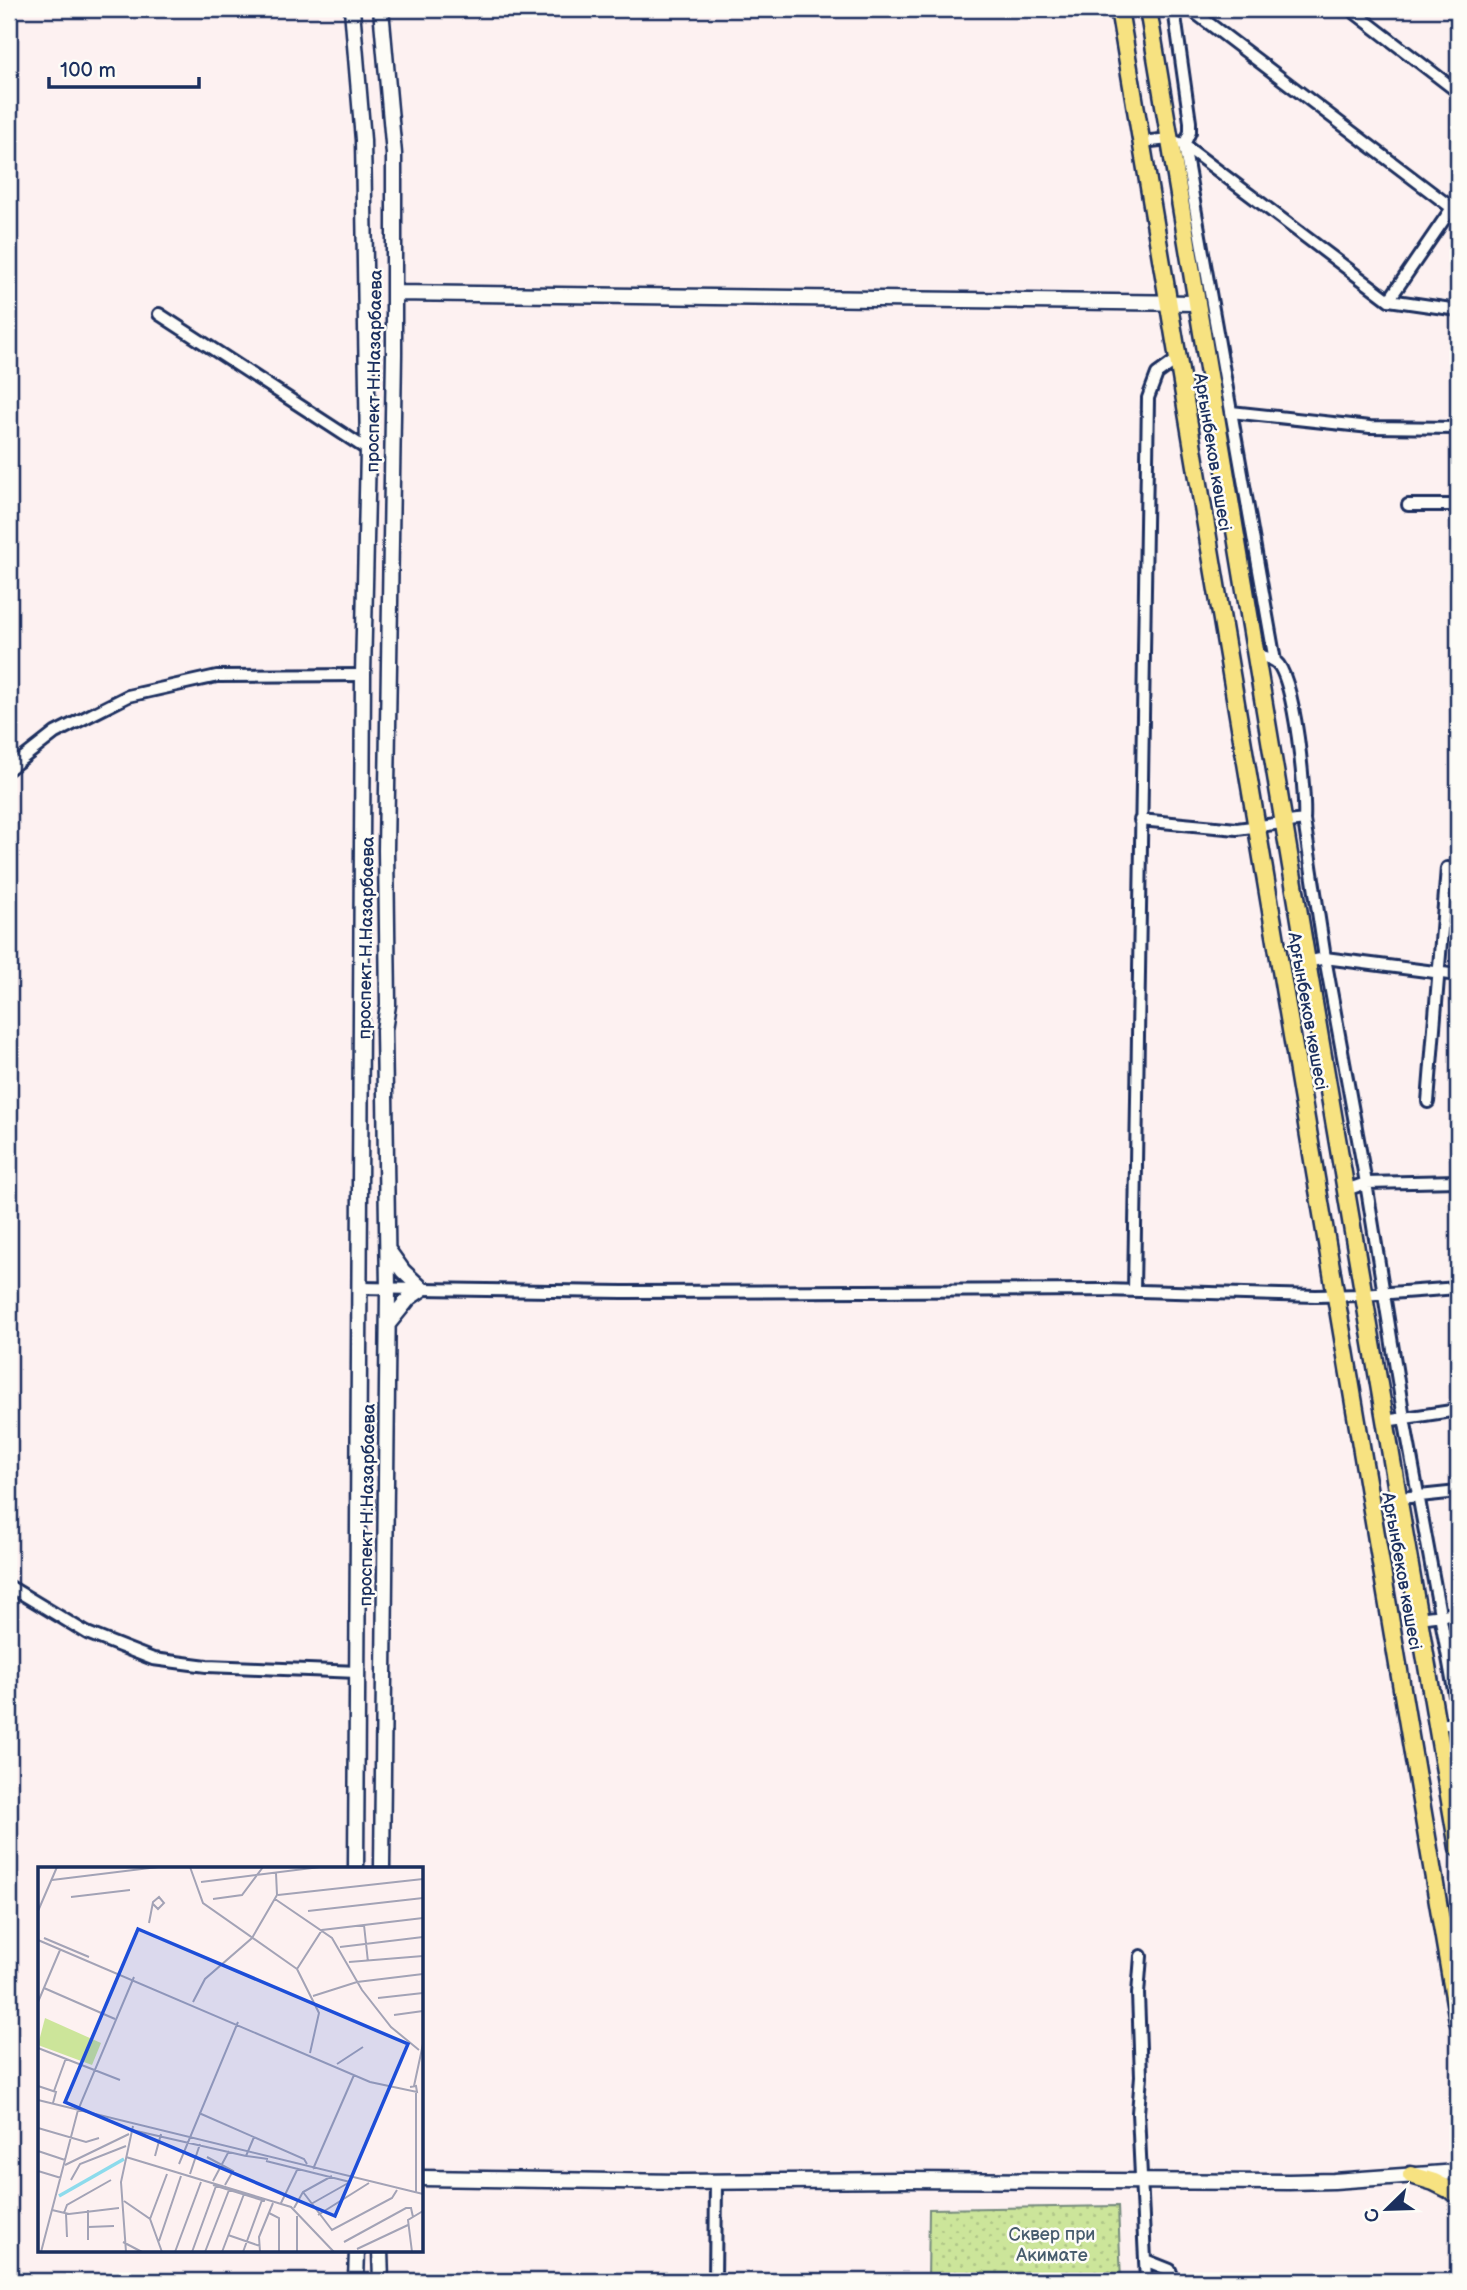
<svg xmlns="http://www.w3.org/2000/svg" width="1467" height="2290" font-family="'Balsamiq Sans',sans-serif">
<style>
.park{fill:url(#park-dots);stroke:#748a7c;stroke-width:2}
.lines{fill:none;stroke-linecap:round;stroke-linejoin:round}
.street-casing{stroke:#1b2f5e;stroke-width:16}
.secondary-casing{stroke:#1b2f5e;stroke-width:19}
.primary-casing{stroke:#1b2f5e;stroke-width:21}
.street{stroke:#fdfcf7;stroke-width:10}
.secondary{stroke:#fdfcf7;stroke-width:14}
.primary{stroke:#f7e281;stroke-width:16}
.labels{text-anchor:middle;stroke-width:5;stroke-linejoin:round;paint-order:stroke}
.street-label{font-size:18px;fill:#1b2f5e;stroke:#fdfcf7}
.park-label{font-size:18px;fill:#475c6d;stroke:#fdfcf7}
.inset-river{fill:none;stroke:#8ddbec;stroke-width:3.5}
.inset-road{fill:none;stroke:#a3a3b6;stroke-width:2}
.view{fill:#1d4ed8;fill-opacity:0.15;stroke:#1d4ed8;stroke-width:3.5}
.inset-edge{fill:none;stroke:#1b2f5e;stroke-width:3.5}
</style>
<defs>
<pattern id="park-dots" width="8" height="8" patternUnits="userSpaceOnUse" patternTransform="scale(1.75)"><rect width="8" height="8" fill="#cce59a"/><path d="M2 2h.1M6 6h.1" fill="none" stroke="#afc587" stroke-width="1.8" stroke-linecap="round"/></pattern>
</defs>
<rect width="100%" height="100%" fill="#fdf1f1"/>
<filter id="ink" filterUnits="userSpaceOnUse"><feTurbulence type="fractalNoise" baseFrequency=".0143" numOctaves="2"/><feDisplacementMap in="SourceGraphic" scale="14" xChannelSelector="R" yChannelSelector="G"/><feConvolveMatrix kernelMatrix="1 2 1 2 8 2 1 2 1" color-interpolation-filters="sRGB"/></filter>
<g filter="url(#ink)">
<!-- park -->
<path class="park" d="M1118,2206L1121,2281H928L929,2209Z"/>
<g class="lines">
<!-- street casing -->
<g class="street-casing">
<path id="street" d="M1174,9L1190,122V132L1184,145L1275,661
M1190,9L1452,208
M1350,9L1458,92
M1142,142L1169,139L1184,145L1389,300L1458,310
M1389,300L1458,199
M159,314L368,450
M1231,412L1370,427L1458,428
M1408,505H1458
M9,769L55,733L128,696L217,676L363,675
M1140,820L1237,829L1304,820C1306,795 1295,677 1276,662C1271,658 1261,656 1256,654
M1304,820L1325,958L1366,1183L1404,1418L1458,1712
M1307,962L1325,958L1458,975
M1428,1102L1447,868L1458,869
M1346,1190L1366,1183L1458,1181
M359,1288L623,1292L1104,1290L1316,1296L1363,1295L1458,1288
M1134,1291L1148,398L1157,374L1178,359
M1385,1421L1458,1410
M1400,1498L1458,1492
M9,1586L87,1633L153,1659L207,1666L358,1672
M1418,1618L1458,1613
M1436,1725L1458,1723
M1141,1956L1138,1994L1141,2076L1138,2113L1146,2281
M1145,2260L1170,2270L1174,2281
M715,2281L716,2181"/>
</g>
<!-- secondary casing -->
<g class="secondary-casing">
<path id="secondary" d="M352,9L363,140L368,450L363,675L356,1868
M381,9L394,154V354L386,850L388,1005L384,1030L388,1289L382,1868
M394,293L1197,303
M388,1324L409,1298L422,1289L403,1271L388,1250
M422,2178L679,2182L903,2180L1289,2182L1334,2181L1458,2172
M380,2250L381,2281
M356,2281L357,2250"/>
</g>
<!-- primary casing -->
<g class="primary-casing">
<path id="primary" d="M1119,9L1458,2021
M1148,9L1307,962L1458,1848
M1411,2175L1434,2182L1458,2194"/>
</g>
<!-- street -->
<use href="#street" class="street"/>
<!-- secondary -->
<use href="#secondary" class="secondary"/>
<!-- primary -->
<use href="#primary" class="primary"/>
</g>
</g>
<g class="labels">
<!-- street labels -->
<g class="street-label">
<text transform="translate(374 371) rotate(-89)" y="6">проспект Н.Назарбаева</text>
<text transform="translate(1213 452) rotate(81)" y="6">Арғынбеков көшесі</text>
<text transform="translate(366 938) rotate(-89)" y="6">проспект Н.Назарбаева</text>
<text transform="translate(1308 1011) rotate(80)" y="6">Арғынбеков көшесі</text>
<text transform="translate(367 1505) rotate(-89)" y="6">проспект Н.Назарбаева</text>
<text transform="translate(1402 1571) rotate(80)" y="6">Арғынбеков көшесі</text>
</g>
<!-- park labels -->
<g class="park-label">
<text x="1052" y="2240">Сквер при<tspan x="1052" dy="21">Акимате</tspan></text>
</g>
</g>
<!-- overview -->
<g transform="translate(38 1867)">
<rect width="385" height="385" fill="#fdf1f1"/>
<path d="M7,151L63,176L54,198L0,178Z" fill="#cce59a"/>
<path class="inset-river" d="M21,329L86,292"/>
<path class="inset-road" d="M152,0L165,36L259,102M14,13L120,0M163,15L282,0M240,28L385,12M33,30L92,23M175,32L204,28L225,0M237,32L294,71L324,123L353,160L381,183M0,44L19,0M270,44L385,31M111,56L115,35L121,30L126,36L120,42L115,37M326,58L330,95M6,71L51,90M0,73L332,215L379,225L378,219L372,220M302,80L385,70M311,95L385,89M6,121L77,152M275,129L319,115L385,107M340,131L385,126M155,135L167,112L214,71L239,28L238,6M356,148L385,144M0,149V135L22,83M0,181L82,213M272,186L281,146L259,102L284,63L385,51M299,197L325,180M0,219L18,225L15,236M376,219L385,177M16,224L28,191M378,226V326M0,233L385,327M161,246L266,292L269,297M0,261L48,275L61,271M94,263L208,289M216,270L208,289L230,292M0,284L27,293M117,289L123,267M88,290L253,340L296,385M169,290L195,304L187,318M228,294L312,315M141,297L200,155M27,298L91,267M275,302L316,208M0,304L23,311M152,307L162,277M33,313L42,297L88,279M175,314L191,284M175,318L227,334M265,325L294,363L354,331L359,323M86,334L112,352L124,385M243,336L260,301M273,337L312,315M256,341L265,325L294,309M14,343L31,347L81,341M50,343V373M26,346L29,338L73,313M231,346L241,351V385M28,347L29,370M280,348L331,316M259,349V385M112,352L129,307M50,360L76,359M190,368L222,379M121,374L143,309M85,375L104,385M306,375L368,341H373L375,350M319,382L370,358M3,385L40,243L96,110M88,385L83,315L95,259M137,385L163,315M154,385L178,319M167,385L191,323M184,385L206,327M205,385L224,333M222,385L221,370L235,336M374,385L370,353L385,344"/>
<path class="view" d="M100,62L370,177L297,349L27,235Z"/>
<rect width="385" height="385" class="inset-edge"/>
</g>
<!-- margin -->
<rect width="1467" height="2290" fill="none" stroke="#fdfcf7" stroke-width="35"/>
<rect x="18" y="18" width="1432" height="2255" fill="none" stroke="#1b2f5e" stroke-width="2.5" filter="url(#ink)"/>
<!-- north arrow -->
<g transform="translate(1387 2209) rotate(247)" stroke="#fdfcf7" stroke-width="5" paint-order="stroke">
<path d="M0-5L12 26L0 18L-12 26Z" fill="#1b2f5e"/>
<text y="-10" font-size="19" font-weight="bold" text-anchor="middle" fill="#1b2f5e">С</text>
</g>
<!-- scale -->
<path d="M49 77v10h150v-10" fill="none" stroke="#1b2f5e" stroke-width="3.5"/>
<text x="60" y="77" font-size="21" fill="#1b2f5e" stroke="#fdfcf7" stroke-width="5" paint-order="stroke">100 m</text>
</svg>
